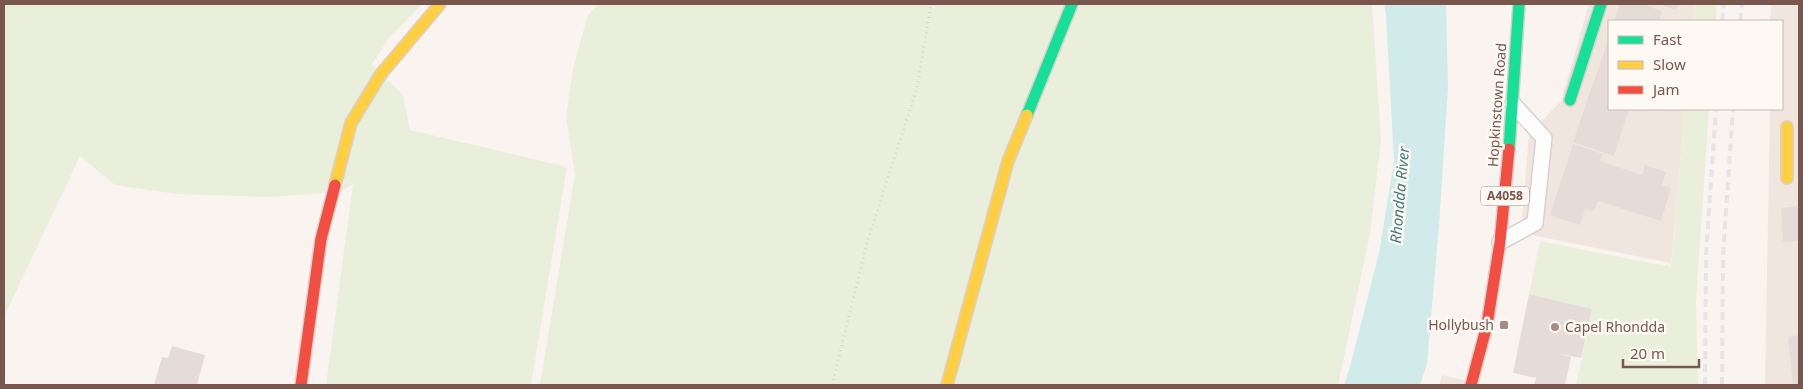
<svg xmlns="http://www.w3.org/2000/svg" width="1803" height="389" font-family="'Noto Sans',sans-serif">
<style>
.residential{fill:#f1e6de}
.green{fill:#e9efdb}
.water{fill:#d1ebea}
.building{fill:#e6dcd7}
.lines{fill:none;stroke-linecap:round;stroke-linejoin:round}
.lane-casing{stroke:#d9d1ce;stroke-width:18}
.fast-casing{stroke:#d9d0cc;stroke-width:14}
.slow-casing{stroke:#d9d0cc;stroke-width:14}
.jam-casing{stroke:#d9d0cc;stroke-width:14}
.path{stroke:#dbd2d0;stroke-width:3;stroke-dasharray:1 4;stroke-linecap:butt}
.lane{stroke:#fefdfd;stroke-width:15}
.fast{stroke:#16e098;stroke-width:11}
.slow{stroke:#ffcf43;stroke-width:11}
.jam{stroke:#f24e42;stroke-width:11}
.rail{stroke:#e5e4e7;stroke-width:4;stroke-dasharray:8 5;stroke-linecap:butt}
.poi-dot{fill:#a68e87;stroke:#fff9f3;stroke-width:2}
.labels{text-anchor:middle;stroke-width:5;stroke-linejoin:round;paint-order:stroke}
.shield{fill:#fff9f3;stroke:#a18880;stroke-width:1}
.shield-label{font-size:12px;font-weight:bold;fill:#79574e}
.street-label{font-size:14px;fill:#79574e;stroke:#fff9f3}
.poi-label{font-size:14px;fill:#79574e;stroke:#fff9f3;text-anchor:end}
.water-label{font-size:15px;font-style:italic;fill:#417c7d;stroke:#fff9f3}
</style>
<rect width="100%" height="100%" fill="#f9f4f0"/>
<!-- residential -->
<path class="residential" d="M1589,4H1695L1693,21H1609V109H1685L1671,263L1521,233L1529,134L1561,101Z
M1771,4H1799V385H1765L1770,109H1782V21H1770Z
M1442,375L1483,385H1439Z"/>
<!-- green -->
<path class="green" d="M4,4H422L389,38L372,64L403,95L410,130L567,167L531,385H326L353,184L341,192L268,197L177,194L115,185L80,156L4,317Z
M598,4H1372L1381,139L1370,234L1338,385H540L575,175L566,117L573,68L588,15Z
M1695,4H1717L1716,21H1693Z
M1685,109H1709L1696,301L1698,385H1576L1592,309L1529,294L1540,241L1671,267Z"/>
<!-- water -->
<path class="water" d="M1384,4H1446L1448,88L1439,226L1427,364L1420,385H1344L1351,363L1379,253L1394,161L1386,15Z"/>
<!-- building -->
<path class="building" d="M1620,4H1649L1648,6L1662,11L1659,21H1614Z
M1658,4H1678L1676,10Z
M1609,37V109H1629L1614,156L1573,142Z
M1573,144L1603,154L1600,161L1642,175L1645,165L1666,172L1662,185L1671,188L1661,221L1598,201L1594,211L1585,209L1580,225L1550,215Z
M1799,206V241L1783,242L1781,208Z
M1529,294L1592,309L1581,358L1560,354L1571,357L1565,385H1534L1536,378L1513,373Z
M1799,335V385H1793L1788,337Z
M172,346L205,355L197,385H154L162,357L168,358Z"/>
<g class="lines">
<!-- lane casing -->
<g class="lane-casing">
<path id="lane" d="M1500,242L1535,223L1544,138L1513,104"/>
</g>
<!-- fast casing -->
<g class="fast-casing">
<path id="fast" d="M1570,100L1601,4
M1027,115L1072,4
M1509,149L1519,4"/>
</g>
<!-- slow casing -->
<g class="slow-casing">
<path id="slow" d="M1787,127V178
M335,185L351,123L381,74L440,4
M947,385L1008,161L1027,115"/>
</g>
<!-- jam casing -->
<g class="jam-casing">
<path id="jam" d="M301,385L321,239L335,185
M1471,385L1487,325L1500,242L1509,149"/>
</g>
<!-- path -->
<path class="path" d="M832,385L868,239L917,88L931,4"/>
<!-- lane -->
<use href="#lane" class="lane"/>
<!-- fast -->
<use href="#fast" class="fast"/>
<!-- slow -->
<use href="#slow" class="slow"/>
<!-- jam -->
<use href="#jam" class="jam"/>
<!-- rail -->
<path class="rail" d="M1722,21L1724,4
M1740,21L1742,4
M1705,385L1706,254L1716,109
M1722,385L1723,255L1733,109"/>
</g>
<!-- markers -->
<g class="poi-dot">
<rect x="1499" y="320" width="10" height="10" rx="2.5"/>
<circle cx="1555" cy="327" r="5"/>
</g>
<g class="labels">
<!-- shield labels -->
<rect class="shield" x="1481" y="186.5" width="48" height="19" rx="4"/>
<g class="shield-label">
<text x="1505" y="200">A4058</text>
</g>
<!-- street labels -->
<g class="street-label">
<text transform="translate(1497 105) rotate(-86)" y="5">Hopkinstown Road</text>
</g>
<!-- poi labels -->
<g class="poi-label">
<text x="1494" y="330">Hollybush</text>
<text x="1565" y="332" text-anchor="start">Capel Rhondda</text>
</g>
<!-- water labels -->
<g class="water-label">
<text transform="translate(1400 195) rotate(-85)" y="5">Rhondda River</text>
</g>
</g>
<!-- border -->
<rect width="1803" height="389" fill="none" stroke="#79574e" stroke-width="10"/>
<!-- legend -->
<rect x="1608" y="20" width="175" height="90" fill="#fff9f3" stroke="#c9b8b1"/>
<rect x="1618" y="36" width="25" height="8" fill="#16e098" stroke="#c9b8b1"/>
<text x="1653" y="45" font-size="15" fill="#79574e">Fast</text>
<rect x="1618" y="61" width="25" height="8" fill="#ffcf43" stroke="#c9b8b1"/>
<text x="1653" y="70" font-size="15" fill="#79574e">Slow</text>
<rect x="1618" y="86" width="25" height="8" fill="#f24e42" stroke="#c9b8b1"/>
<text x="1653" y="95" font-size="15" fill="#79574e">Jam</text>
<!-- scale -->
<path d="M1623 359v8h76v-8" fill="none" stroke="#79574e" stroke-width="2.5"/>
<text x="1630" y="359" font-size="15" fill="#79574e" stroke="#fff9f3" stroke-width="4" paint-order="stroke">20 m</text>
</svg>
